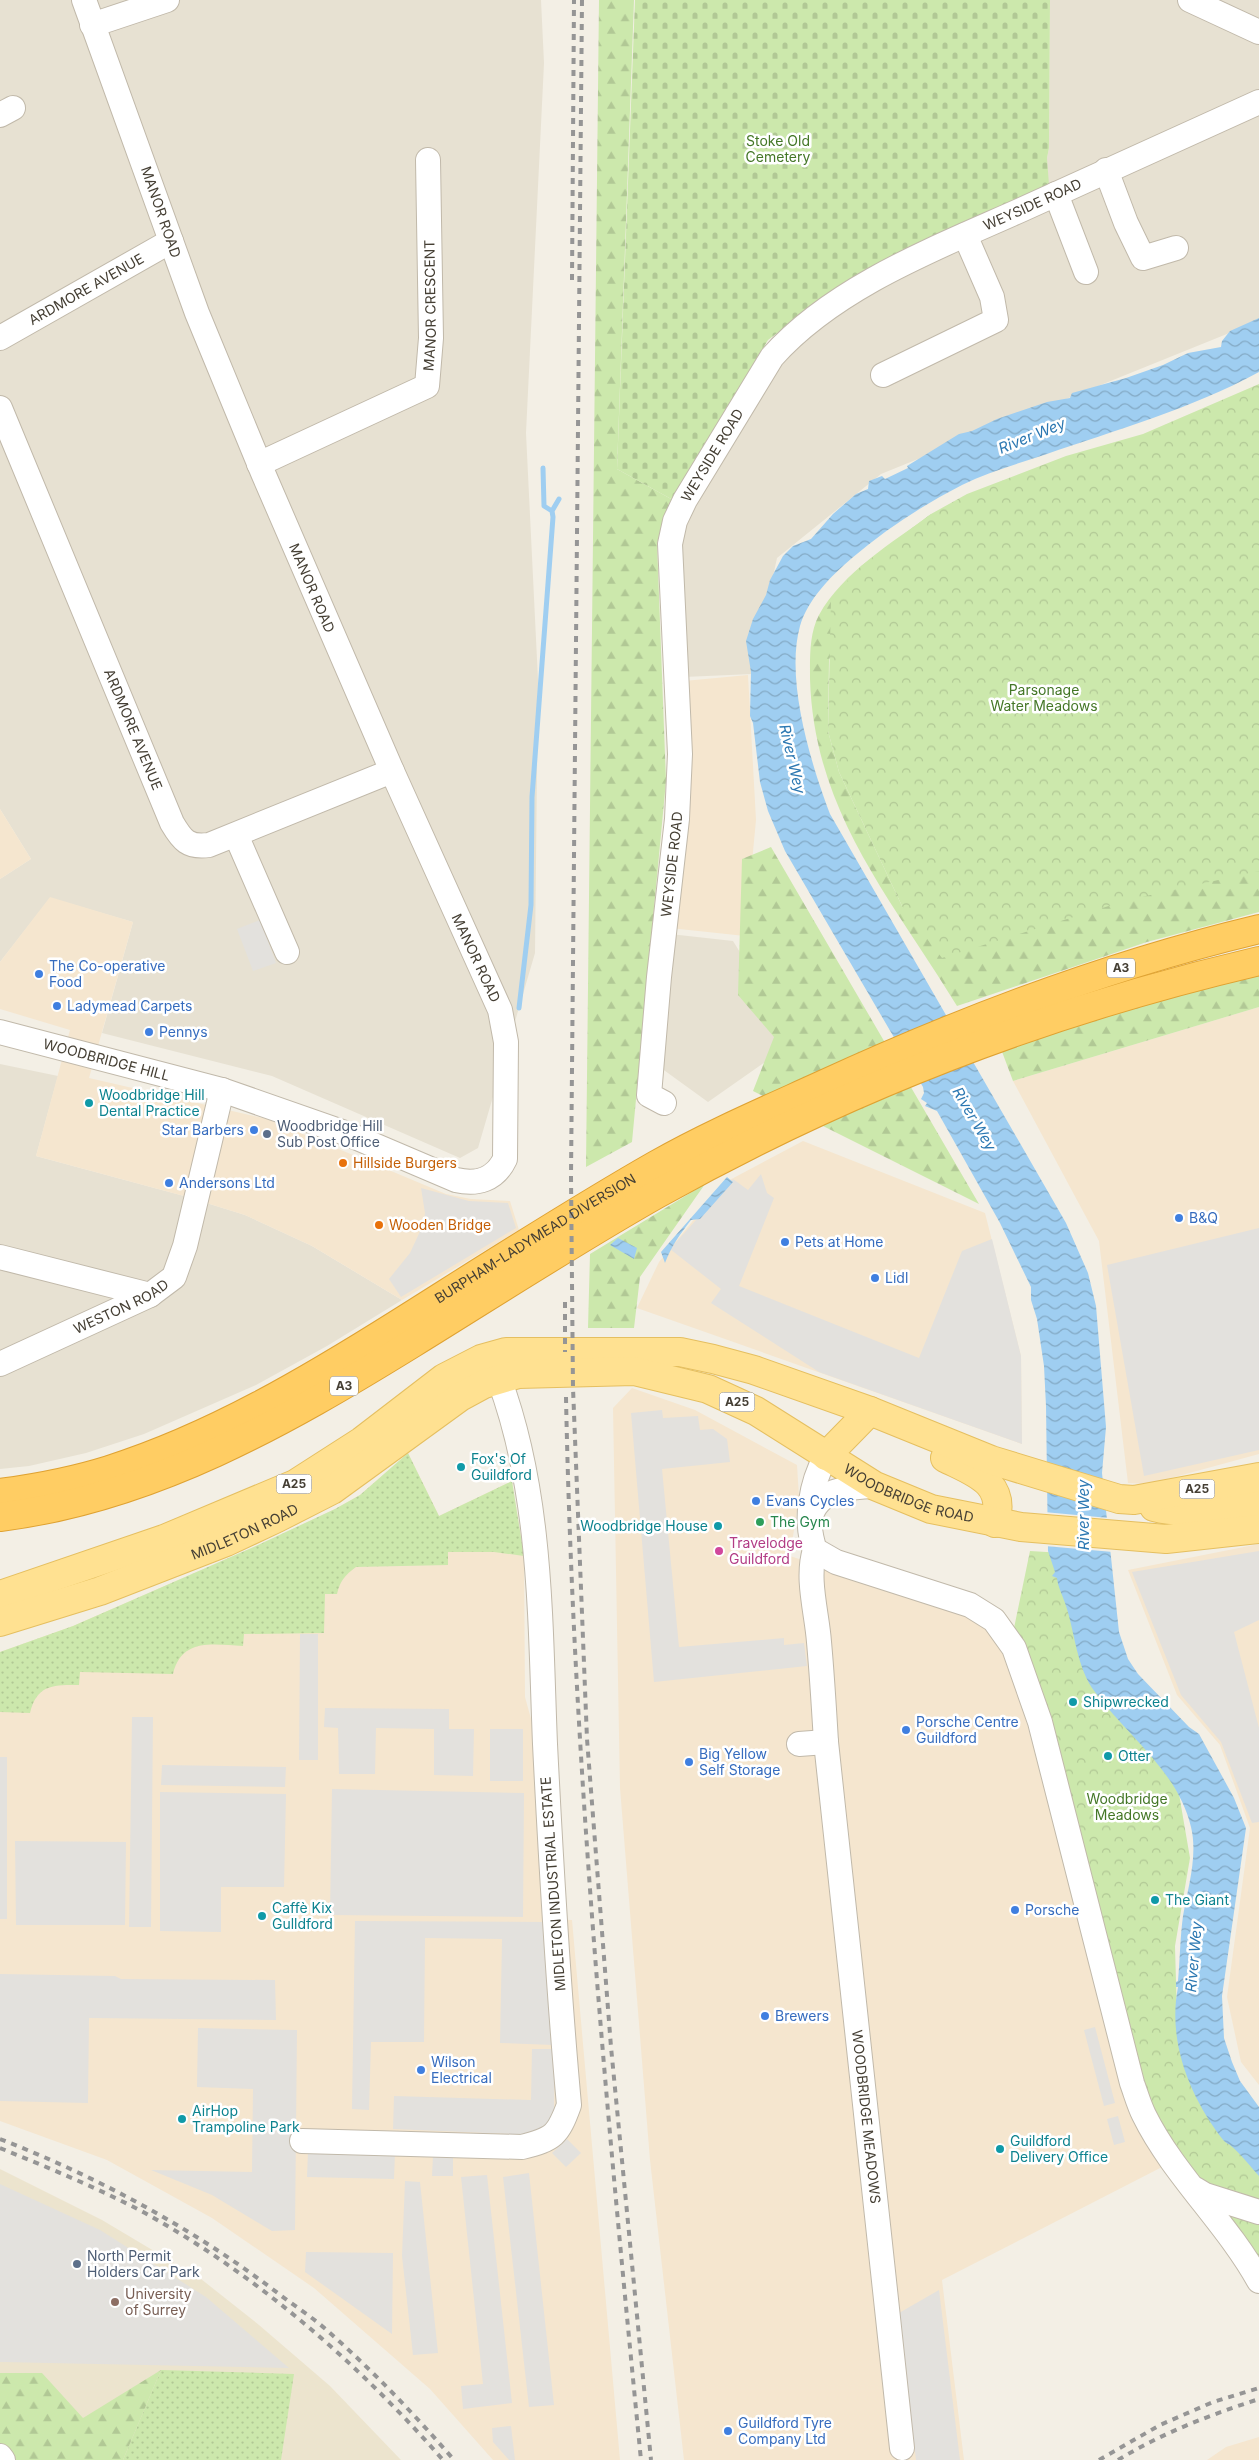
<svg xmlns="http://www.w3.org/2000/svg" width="1259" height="2460" font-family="Inter,sans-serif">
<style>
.residential{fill:#e7e1d2}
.commercial{fill:#f5e6cf}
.education{fill:#ece4ce}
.grass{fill:url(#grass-dots)}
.forest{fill:url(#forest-firs)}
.cemetery{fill:url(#cemetery-stones)}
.park{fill:url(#park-crowns)}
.parking{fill:#e3e1dd}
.water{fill:url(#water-waves)}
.pier{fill:#f3efe5}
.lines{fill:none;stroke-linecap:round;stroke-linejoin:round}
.stream{stroke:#9fcef1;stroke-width:5}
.minor-casing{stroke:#c1b9aa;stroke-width:26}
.major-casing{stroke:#e5bf60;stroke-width:30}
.highway-casing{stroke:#dfa232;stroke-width:30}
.minor{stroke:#fff;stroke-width:24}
.major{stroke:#ffe191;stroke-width:28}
.highway{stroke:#ffcd63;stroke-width:28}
.rail{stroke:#959595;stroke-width:4;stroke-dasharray:6 6;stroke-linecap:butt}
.shop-dot{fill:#3f7fe0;stroke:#fff;stroke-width:2}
.culture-dot{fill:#0f9aa8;stroke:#fff;stroke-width:2}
.service-dot{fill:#5c6f8a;stroke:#fff;stroke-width:2}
.food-dot{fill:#e8710a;stroke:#fff;stroke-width:2}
.leisure-dot{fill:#2e9e5b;stroke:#fff;stroke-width:2}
.hotel-dot{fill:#d1479c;stroke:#fff;stroke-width:2}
.education-dot{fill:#8d6e63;stroke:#fff;stroke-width:2}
.labels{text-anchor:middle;stroke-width:5;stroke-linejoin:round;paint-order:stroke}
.shield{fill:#fff;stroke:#7d7971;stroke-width:1}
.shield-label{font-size:12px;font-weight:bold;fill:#453f34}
.park-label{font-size:14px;fill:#447727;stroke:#fff}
.street-label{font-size:14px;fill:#453f34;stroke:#fff}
.shop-label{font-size:14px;fill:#366cbe;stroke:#fff;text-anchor:start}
.culture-label{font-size:14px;fill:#0d838f;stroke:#fff;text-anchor:start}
.service-label{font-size:14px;fill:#4e5e75;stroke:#fff;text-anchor:start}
.food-label{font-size:14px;fill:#c56008;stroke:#fff;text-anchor:start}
.leisure-label{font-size:14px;fill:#27864d;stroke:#fff;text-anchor:start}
.hotel-label{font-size:14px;fill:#b23c85;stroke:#fff;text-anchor:start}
.education-label{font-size:14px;fill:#785e54;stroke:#fff;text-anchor:start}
.water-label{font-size:15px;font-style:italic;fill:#2c78b2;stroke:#fff}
</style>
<defs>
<pattern id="grass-dots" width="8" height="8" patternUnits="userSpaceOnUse" patternTransform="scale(1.25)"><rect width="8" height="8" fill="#cce8ac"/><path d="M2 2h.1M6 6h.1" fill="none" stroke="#b1c895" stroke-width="1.8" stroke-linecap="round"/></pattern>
<pattern id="forest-firs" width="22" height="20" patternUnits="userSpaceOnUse" patternTransform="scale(1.25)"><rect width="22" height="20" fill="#cce8ac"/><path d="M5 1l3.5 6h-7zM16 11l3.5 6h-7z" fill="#b1c895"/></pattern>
<pattern id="cemetery-stones" width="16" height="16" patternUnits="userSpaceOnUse" patternTransform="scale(1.25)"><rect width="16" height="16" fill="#cce8ac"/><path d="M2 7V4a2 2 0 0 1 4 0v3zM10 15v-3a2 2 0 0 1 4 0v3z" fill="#b1c895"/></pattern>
<pattern id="park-crowns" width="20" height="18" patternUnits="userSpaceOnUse" patternTransform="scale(1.25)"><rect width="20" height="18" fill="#cce8ac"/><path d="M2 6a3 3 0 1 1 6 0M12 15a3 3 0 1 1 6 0" fill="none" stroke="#b1c895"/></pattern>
<pattern id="water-waves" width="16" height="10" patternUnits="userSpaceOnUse" patternTransform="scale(1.25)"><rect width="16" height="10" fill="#9fcef1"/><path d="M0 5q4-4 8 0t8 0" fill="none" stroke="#83a9c4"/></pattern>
</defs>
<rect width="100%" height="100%" fill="#f3efe5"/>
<!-- residential -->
<path class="residential" d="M0,0H541L544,63L526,433L538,680L535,953L478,1148L460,1158L272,1076L102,1033L133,922L50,898L0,962V879L31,859L0,809Z
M1050,0H1259V321L881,474L777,558L752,674L684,677L676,527L774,364L849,303L1049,207L1047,158L1049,148Z
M670,934L733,941L795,1041L708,1102L661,1068Z
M0,1064L58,1076L36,1156L184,1196L245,1215L312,1246L402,1300L327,1346L256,1385L144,1434L86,1453L29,1466L0,1469Z"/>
<!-- commercial -->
<path class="commercial" d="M748,675L756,820L745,936L670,928L684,681Z
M0,809L31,859L0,879Z
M50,897L133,922L89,1078L267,1119L446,1194L471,1199L510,1201L519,1230L402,1300L312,1246L245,1215L184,1196L36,1156L70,1030L0,1009V962Z
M1259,1007V1454L1171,1478L1146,1484L1128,1483L1099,1241L1013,1081Z
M803,1141L985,1213L1021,1356L1022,1444L637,1308L659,1262L724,1183Z
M632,1388L695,1410L797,1465L799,1497L790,1556L956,1611L986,1625L1004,1650L1021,1701L1133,2122L1164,2166L942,2280L964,2460H684L650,2160L620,1788L613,1408Z
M408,1453L439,1516L512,1481L524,1556L525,1697L536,1737L546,1919L572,1920L620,2460H493L430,2389L314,2288L212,2218L107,2160L0,2121V1652L73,1626L256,1546L335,1509L360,1495Z
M1259,1544V2085L1241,2062L1227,1997L1250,1828L1220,1745L1177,1695L1128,1570Z
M1259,2437V2460H1207L1226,2447Z"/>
<!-- education -->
<path class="education" d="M0,2169L102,2220L201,2279L259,2325L330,2386L401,2460H0Z"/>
<!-- grass -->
<path class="grass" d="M408,1453L439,1516L512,1481L524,1556L494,1552H448V1565L356,1567C345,1575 340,1581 337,1594H325L324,1633L244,1634L243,1646C214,1645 182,1637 173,1674L80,1672L79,1685C54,1685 37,1684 30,1713L0,1712V1652L73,1626L256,1546L335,1509L360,1495Z
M161,2370L294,2374L281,2460H123Z"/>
<!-- forest -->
<path class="forest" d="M599,0H634L617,469L673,500L657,543L666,781L632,1142L586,1167Z
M931,514L926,541L841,630L829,660L828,731L839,772L902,906L1259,847V912L1147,942L957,1006C891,898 814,812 810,679C810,658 809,634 819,615C843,572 892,543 931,514Z
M771,847L979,1204L753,1091L774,1037L738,995L742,859Z
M1259,972V1007L1013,1081L1001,1049L1090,1014Z
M705,1184L640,1277L634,1328H588L590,1254Z
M161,2370L123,2460H0V2373H42L83,2418Z"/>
<!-- cemetery -->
<path class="cemetery" d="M635,0H1050L1049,148L1047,158L1049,185L846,281L768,340L673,500L617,469Z"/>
<!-- park -->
<path class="park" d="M1259,384V871L1128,900L942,958L902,906L839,772L828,731L831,599L861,566L931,514L967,494L1066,456L1143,434Z
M1030,1551L1063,1553L1141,1734L1178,1788L1190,1858L1175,1946L1177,2017L1259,2172V2261L1244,2235L1175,2150L1146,2105L1014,1628Z"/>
<!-- parking -->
<path class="parking" d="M260,920L276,963L253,971L237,929Z
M761,1174L767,1193L774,1198L739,1286L919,1358L962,1251L992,1239L1021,1356L1022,1444L819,1372L711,1303L721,1289L670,1249L733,1179L748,1190Z
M421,1188L469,1201L508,1203L516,1228L401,1297L389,1279L410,1253L423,1225L425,1213Z
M1259,1228V1450L1144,1476L1107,1265Z
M662,1410L663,1418L698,1416L700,1430L713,1429L727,1439L730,1462L662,1469L679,1647L784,1638V1645L804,1643L807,1666L654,1682L631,1413Z
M1259,1551V1620L1234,1632L1259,1728V1822L1252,1823L1221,1742L1181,1695L1132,1572Z
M300,1634H318V1760H299Z
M325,1708L449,1709V1729H474L473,1776L434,1775V1729L376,1728L375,1774H339L338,1728L324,1727Z
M132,1717H153L151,1927H129Z
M490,1729H523V1781H490Z
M0,1757H7V1919H0Z
M162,1765L286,1767L285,1787L161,1785Z
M332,1789L524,1793L523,1917L330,1915Z
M160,1792L286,1794L284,1887H221V1932L160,1931Z
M15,1841L126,1842L125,1925H16Z
M355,1921L546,1922L554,2045L500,2043L502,1939L425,1938L424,2042H371L369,2110L352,2109Z
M0,1974L115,1976L121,1979L275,1980L276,2020L89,2018L88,2103L0,2101Z
M1095,2027L1115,2103L1104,2106L1084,2030Z
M198,2028L297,2030L295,2230L272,2231L212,2195L151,2170L252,2172L253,2089L197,2087Z
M532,2049H555L554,2114L545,2128L530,2135L393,2129L394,2096L531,2100Z
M1118,2116L1125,2142L1114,2145L1107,2119Z
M567,2139L581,2153L566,2167L552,2153Z
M308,2152L395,2153L394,2179L307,2177Z
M433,2156H453V2176H432Z
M529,2173L554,2405L529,2407L503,2177Z
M487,2175L512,2403L463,2409L461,2386L483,2384L461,2177Z
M405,2181L420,2182L438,2353L413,2355L402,2256Z
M0,2184L100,2230L206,2297L289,2368L0,2362Z
M306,2252L393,2253L392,2334L305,2272Z
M939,2290L960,2460H916L899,2313Z
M511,2426L515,2460H509L493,2442L492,2428Z"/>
<!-- water -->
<path class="water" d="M1259,318V372C1191,409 1116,430 1044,455C1017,464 988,472 962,485C923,505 886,529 852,558C831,576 808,599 800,626C785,680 811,764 830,814L1066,1223L1088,1273L1096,1306L1106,1427L1102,1473L1119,1632L1128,1659L1138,1674L1189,1727L1199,1734L1234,1798L1246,1828L1222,1996L1224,2038L1232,2062L1240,2081L1259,2107V2176C1250,2166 1241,2154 1230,2145C1229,2144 1226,2143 1224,2141C1191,2099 1167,2043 1178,1987H1176V1982L1178,1981C1180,1960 1180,1938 1183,1916C1188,1887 1198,1856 1191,1827C1178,1771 1127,1736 1095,1692C1076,1667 1075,1631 1065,1603C1062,1594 1058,1587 1057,1578L1052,1576L1055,1572L1048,1551L1046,1406L1044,1366L1037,1319L1031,1300V1287L1000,1223L937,1111L925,1106L927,1103L921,1099L924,1093L923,1087L785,851L768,811L760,782L753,723L750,716L751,672L746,641L753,619L766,595L770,580L783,556L793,546L811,539L833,514L856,494L868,489L869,481L882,476L885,479L908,468L907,466L959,434L972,431L997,419L1047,402L1070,398L1072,393L1126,378L1163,365L1188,353L1221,347L1222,341L1230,331Z
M727,1177L733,1182L700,1219L691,1220C680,1234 671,1247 665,1263L661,1252Z
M618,1238L637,1248L634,1259L610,1245Z"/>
<!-- pier -->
<path class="pier" d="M1044,1512L1109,1518L1113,1552L1045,1546Z"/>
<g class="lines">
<!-- stream -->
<path class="stream" d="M543,468L544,506L552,511
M519,1008L531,905L532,797L553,517L552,511L559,499"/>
<!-- minor casing -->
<g class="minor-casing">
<g id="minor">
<path d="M1190,0L1259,32"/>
<path d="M92,25L167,0"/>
<path d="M0,115L13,108"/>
<path d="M1106,170L1126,223L1143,258L1176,248"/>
<path d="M1056,194L1086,272"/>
<path id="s1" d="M0,338L171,241"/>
<path d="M883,375L996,320L992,297L965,235"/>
<path id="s2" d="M0,408L172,823C182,840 188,848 209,845L392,771"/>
<path id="s3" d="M259,464L427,386L431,338L428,160"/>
<path d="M236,835L287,952"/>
<path id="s4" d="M0,1032L222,1090L348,1134L456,1180C477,1185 495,1180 505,1159L506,1042L500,1010L392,771L263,473L197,313L84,0"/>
<path id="s5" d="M664,1103L649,1095L659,977L677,819L680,754L670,544L675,521L685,500L772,357C834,287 936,248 1021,210C1100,174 1179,138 1259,102"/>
<path d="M0,1257L150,1295"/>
<path id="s6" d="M0,1364L150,1295L174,1277L185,1246L222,1090"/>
<path d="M826,1456C811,1483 804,1521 815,1550L836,1562L970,1605L994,1620L1014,1648L1040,1722L1132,2083C1136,2094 1139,2105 1144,2115C1173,2174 1227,2223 1259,2281"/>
<path d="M810,1517C812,1513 814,1507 818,1503C829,1488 858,1487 875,1486"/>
<path id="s7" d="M815,1550C806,1578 817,1613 819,1642C822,1675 824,1708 826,1742L902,2448"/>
<path d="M799,1744L826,1742"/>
<path d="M302,2141L522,2147C554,2139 558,2135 569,2105C558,1985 551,1864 545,1744C540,1622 542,1494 499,1379"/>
<path d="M1195,2189L1205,2195L1259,2212"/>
<path d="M0,2456L3,2460"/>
</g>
</g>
<!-- major casing -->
<g class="major-casing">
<g id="major">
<path d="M826,1456L870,1411"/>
<path d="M945,1458C975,1473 1007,1482 995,1523"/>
<path d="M1154,1507C1187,1516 1226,1507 1259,1502"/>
<path d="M0,1595L164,1539L295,1484L362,1441L444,1378L481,1359L506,1352H680L713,1359L754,1370L870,1411L991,1460L1119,1499L1134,1500L1259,1477"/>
<path id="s8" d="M0,1622L100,1591L226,1542L277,1518L332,1490L460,1397L484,1384L518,1374L634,1371L708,1389L756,1411L875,1486L931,1509L1021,1527L1166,1539L1259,1529"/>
</g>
</g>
<!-- highway casing -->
<g class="highway-casing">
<g id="highway">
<path id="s9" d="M0,1493C37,1488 74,1481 109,1470C213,1437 309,1380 401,1322C485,1269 570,1214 656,1165C709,1135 765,1111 820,1086C961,1021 1108,965 1259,929"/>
<path d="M0,1517C152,1498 285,1422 413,1343C494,1293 574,1241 657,1194C846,1088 1049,1010 1259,961"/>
</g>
</g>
<!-- minor -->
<use href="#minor" class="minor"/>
<!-- major -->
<use href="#major" class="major"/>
<!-- highway -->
<use href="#highway" class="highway"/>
<!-- rail -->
<path class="rail" d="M582,0L571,1176L573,1388L587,1739L611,2047L651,2460
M572,280L574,0
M565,1302V1352
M566,1397C573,1753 606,2106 641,2460
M0,2139C100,2178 194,2229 279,2294C296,2307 315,2319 330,2333C375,2373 415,2415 454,2460
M0,2148C49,2168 98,2188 145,2213C258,2276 358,2363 443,2460
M1099,2460L1160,2425L1213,2402L1259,2388
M1118,2460C1162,2433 1210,2415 1259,2399"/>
</g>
<!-- markers -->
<g class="shop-dot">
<circle cx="39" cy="974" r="5"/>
<circle cx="57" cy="1006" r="5"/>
<circle cx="149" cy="1032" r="5"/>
<circle cx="254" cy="1130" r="5"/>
<circle cx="169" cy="1183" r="5"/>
<circle cx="1179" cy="1218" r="5"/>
<circle cx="785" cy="1242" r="5"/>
<circle cx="875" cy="1278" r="5"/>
<circle cx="756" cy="1501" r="5"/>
<circle cx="906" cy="1730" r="5"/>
<circle cx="689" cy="1762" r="5"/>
<circle cx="1015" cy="1910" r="5"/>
<circle cx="765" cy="2016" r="5"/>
<circle cx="421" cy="2070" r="5"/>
<circle cx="728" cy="2431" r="5"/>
</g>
<g class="culture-dot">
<circle cx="89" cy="1103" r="5"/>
<circle cx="461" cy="1467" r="5"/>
<circle cx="718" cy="1526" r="5"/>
<circle cx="1073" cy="1702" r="5"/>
<circle cx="1108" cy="1756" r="5"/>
<circle cx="1155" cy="1900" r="5"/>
<circle cx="262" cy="1916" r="5"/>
<circle cx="182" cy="2119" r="5"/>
<circle cx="1000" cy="2149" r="5"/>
</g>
<g class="service-dot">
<circle cx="267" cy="1134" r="5"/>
<circle cx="77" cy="2264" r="5"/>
</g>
<g class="food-dot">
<circle cx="343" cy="1163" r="5"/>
<circle cx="379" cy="1225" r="5"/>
</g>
<circle class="leisure-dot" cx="760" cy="1522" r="5"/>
<circle class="hotel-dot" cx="719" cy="1551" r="5"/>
<circle class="education-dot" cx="115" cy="2302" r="5"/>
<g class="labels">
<!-- shield labels -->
<g class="shield">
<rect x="1107" y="958.5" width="28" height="19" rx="4"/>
<rect x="330" y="1376.5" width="28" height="19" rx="4"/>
<rect x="719.5" y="1392.5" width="35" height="19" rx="4"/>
<rect x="276.5" y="1474.5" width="35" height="19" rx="4"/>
<rect x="1179.5" y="1479.5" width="35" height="19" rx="4"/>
</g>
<g class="shield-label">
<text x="1121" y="972">A3</text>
<text x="344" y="1390">A3</text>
<text x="737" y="1406">A25</text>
<text x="294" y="1488">A25</text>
<text x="1197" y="1493">A25</text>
</g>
<!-- park labels -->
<g class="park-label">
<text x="778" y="146">Stoke Old<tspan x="778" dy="16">Cemetery</tspan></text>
<text x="1044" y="695">Parsonage<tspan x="1044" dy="16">Water Meadows</tspan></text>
<text x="1127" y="1804">Woodbridge<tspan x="1127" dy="16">Meadows</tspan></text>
</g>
<!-- street labels -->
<g class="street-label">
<text dy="5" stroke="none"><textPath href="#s5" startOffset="1088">WEYSIDE ROAD</textPath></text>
<text transform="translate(161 212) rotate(71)" y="5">MANOR ROAD</text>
<text dy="5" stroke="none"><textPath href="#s1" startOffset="99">ARDMORE AVENUE</textPath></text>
<text dy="5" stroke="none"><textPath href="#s3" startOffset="266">MANOR CRESCENT</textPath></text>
<text dy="5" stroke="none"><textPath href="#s5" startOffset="669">WEYSIDE ROAD</textPath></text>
<text transform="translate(312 588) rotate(67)" y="5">MANOR ROAD</text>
<text dy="5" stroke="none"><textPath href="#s2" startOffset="348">ARDMORE AVENUE</textPath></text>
<text dy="5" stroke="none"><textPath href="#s5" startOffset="249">WEYSIDE ROAD</textPath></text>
<text transform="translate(476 958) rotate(65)" y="5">MANOR ROAD</text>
<text dy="5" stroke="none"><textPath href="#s4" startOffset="110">WOODBRIDGE HILL</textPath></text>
<text dy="5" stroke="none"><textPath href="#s9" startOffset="598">BURPHAM-LADYMEAD DIVERSION</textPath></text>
<text dy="5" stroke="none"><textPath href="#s6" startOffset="134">WESTON ROAD</textPath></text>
<text dy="5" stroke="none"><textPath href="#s8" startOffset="999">WOODBRIDGE ROAD</textPath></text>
<text dy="5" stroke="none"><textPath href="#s8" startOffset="261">MIDLETON ROAD</textPath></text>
<text transform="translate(553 1884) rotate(-94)" y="5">MIDLETON INDUSTRIAL ESTATE</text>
<text dy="5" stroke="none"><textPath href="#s7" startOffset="570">WOODBRIDGE MEADOWS</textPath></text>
</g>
<!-- shop labels -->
<g class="shop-label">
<text x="49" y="971">The Co-operative<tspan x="49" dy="16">Food</tspan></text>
<text x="67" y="1011">Ladymead Carpets</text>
<text x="159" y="1037">Pennys</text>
<text x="244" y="1135" text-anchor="end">Star Barbers</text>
<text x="179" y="1188">Andersons Ltd</text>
<text x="1189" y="1223">B&amp;Q</text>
<text x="795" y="1247">Pets at Home</text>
<text x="885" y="1283">Lidl</text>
<text x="766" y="1506">Evans Cycles</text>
<text x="916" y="1727">Porsche Centre<tspan x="916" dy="16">Guildford</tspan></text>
<text x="699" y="1759">Big Yellow<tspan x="699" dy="16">Self Storage</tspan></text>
<text x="1025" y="1915">Porsche</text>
<text x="775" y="2021">Brewers</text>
<text x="431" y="2067">Wilson<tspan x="431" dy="16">Electrical</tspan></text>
<text x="738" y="2428">Guildford Tyre<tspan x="738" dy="16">Company Ltd</tspan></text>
</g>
<!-- culture labels -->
<g class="culture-label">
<text x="99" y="1100">Woodbridge Hill<tspan x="99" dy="16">Dental Practice</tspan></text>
<text x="471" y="1464">Fox's Of<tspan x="471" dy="16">Guildford</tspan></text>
<text x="708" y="1531" text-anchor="end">Woodbridge House</text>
<text x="1083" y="1707">Shipwrecked</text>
<text x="1118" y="1761">Otter</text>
<text x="1165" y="1905">The Giant</text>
<text x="272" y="1913">Caffè Kix<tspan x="272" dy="16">Gulldford</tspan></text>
<text x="192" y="2116">AirHop<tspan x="192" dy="16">Trampoline Park</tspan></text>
<text x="1010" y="2146">Guildford<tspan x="1010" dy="16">Delivery Office</tspan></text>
</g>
<!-- service labels -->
<g class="service-label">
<text x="277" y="1131">Woodbridge Hill<tspan x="277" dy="16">Sub Post Office</tspan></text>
<text x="87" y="2261">North Permit<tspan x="87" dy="16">Holders Car Park</tspan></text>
</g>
<!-- food labels -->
<g class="food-label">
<text x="353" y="1168">Hillside Burgers</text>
<text x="389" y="1230">Wooden Bridge</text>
</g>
<!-- leisure labels -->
<g class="leisure-label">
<text x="770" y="1527">The Gym</text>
</g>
<!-- hotel labels -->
<g class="hotel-label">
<text x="729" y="1548">Travelodge<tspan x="729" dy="16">Guildford</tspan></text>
</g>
<!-- education labels -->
<g class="education-label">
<text x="125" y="2299">University<tspan x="125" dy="16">of Surrey</tspan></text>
</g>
<!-- water labels -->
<g class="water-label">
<text transform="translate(1032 436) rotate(-22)" y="5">River Wey</text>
<text transform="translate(792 759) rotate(77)" y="5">River Wey</text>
<text transform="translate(974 1119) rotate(60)" y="5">River Wey</text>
<text transform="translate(1084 1515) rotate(-90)" y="5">River Wey</text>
<text transform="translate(1194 1957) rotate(-85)" y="5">River Wey</text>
</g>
</g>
</svg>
